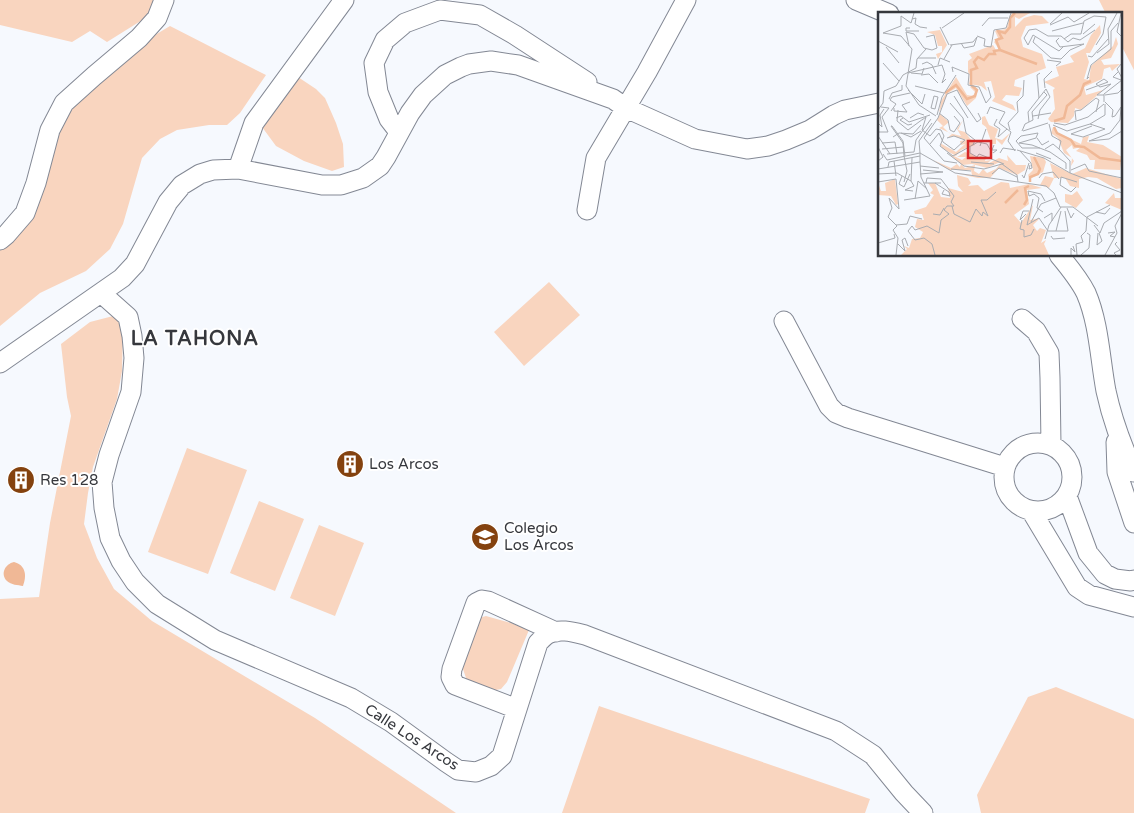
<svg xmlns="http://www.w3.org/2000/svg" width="1134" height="813" font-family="'Varela Round',sans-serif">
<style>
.green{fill:#f9d5bf}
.water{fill:#f0b896}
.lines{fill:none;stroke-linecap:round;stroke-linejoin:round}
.street-casing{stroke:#838894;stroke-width:21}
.street{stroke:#fff;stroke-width:19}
.labels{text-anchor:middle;stroke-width:4;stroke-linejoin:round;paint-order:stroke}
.poi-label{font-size:15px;fill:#36383d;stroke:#fff;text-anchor:start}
.street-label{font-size:15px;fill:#36383d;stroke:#fff}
.district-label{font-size:20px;font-weight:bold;letter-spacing:1px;fill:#36383d;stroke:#fff}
.inset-river{fill:none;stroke:#f0b896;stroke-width:2.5}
.inset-road{fill:none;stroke:#a9acb1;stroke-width:1}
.view{fill:#d62828;fill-opacity:0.15;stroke:#d62828;stroke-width:2.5}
.inset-edge{fill:none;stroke:#36383d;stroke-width:2.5}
</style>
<rect width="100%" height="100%" fill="#f6f9fe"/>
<!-- green -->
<path class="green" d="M0,0H154L147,17L107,42L90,31L72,42L0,25Z
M1099,0H1134V70L1120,43V14H1106Z
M170,26L266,75L240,113L227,125H209L177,130L160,139L142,158L123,224L110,249L86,271L40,293L0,326V248L70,104L140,44Z
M298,77L316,89L325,98L336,123L343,144L344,167L332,171L304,161L276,146L262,127Z
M549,282L580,315L524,366L494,332Z
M117,315L123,330L122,371L117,399L93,467L88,493L84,524L97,558L114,589L152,621L315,718L456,813H0V599L39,597L50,523L71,416L67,397L61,344L90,322Z
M187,448L247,470L208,574L148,552Z
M259,501L304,519L275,591L230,573Z
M319,525L364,543L335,616L290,598Z
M486,616L511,623L529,630L507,682L501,689L490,691L467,681L462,666L479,618Z
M1056,687L1134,719V813H981L977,795L1028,697Z
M599,706L870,799L865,813H562Z"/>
<!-- water -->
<path class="water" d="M14,562C26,565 27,576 23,586C18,585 11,585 7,581C0,574 5,564 14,562Z"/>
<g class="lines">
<!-- street casing -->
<g class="street-casing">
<path id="street" d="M856,0L889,14
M399,132L389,119L378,92L374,63L385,40L405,23L440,10L480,15L515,35L587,82
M238,169L254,123L344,0
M587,210L596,158L647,72L686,0
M0,240L6,235L25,213L36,183L50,130L64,103L94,76L139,38L157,18L164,0
M1059,255C1069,267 1079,279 1086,293C1099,323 1100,359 1106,391C1112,419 1122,446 1134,472
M101,293L128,317L132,336L134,358L131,392L109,455L102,482L104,508L110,538L121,561L135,582L157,604L215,640L351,698L391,722L446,762L458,770L476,772L491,766L502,756L538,643C541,640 544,636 548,634C559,628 573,632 585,635L836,731L873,755L904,793L923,813
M1022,319L1036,331L1049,353L1050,378L1051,445
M784,321L829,406L836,413L848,418L1005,467
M0,363L122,278L135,264L168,202L182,185L200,174L213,170L238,169L322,185H341L363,178L380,166L386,157L410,113L423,95L445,75L461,67L469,64L491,61L518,65L613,99L626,108L695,139L747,149L768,146L786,140L810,130L834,115L845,110L879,103
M1116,442L1117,472L1134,523
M1004 477a34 34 0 1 1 68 0a34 34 0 1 1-68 0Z
M1067,496L1088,553L1105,574L1115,579L1131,581L1134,580
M1032,512L1077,587L1089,595L1134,607
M517,709L455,685L451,677L452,669L476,603L482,600L488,601L556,632"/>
</g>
<!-- street -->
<use href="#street" class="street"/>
</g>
<!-- icons -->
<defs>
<g id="building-disc" transform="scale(1.4375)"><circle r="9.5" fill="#84420f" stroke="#fff"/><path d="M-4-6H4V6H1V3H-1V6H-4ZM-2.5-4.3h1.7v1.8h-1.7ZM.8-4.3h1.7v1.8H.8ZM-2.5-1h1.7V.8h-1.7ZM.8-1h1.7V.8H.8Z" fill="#fff"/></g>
<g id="school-disc" transform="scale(1.4375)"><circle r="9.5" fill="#84420f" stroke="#fff"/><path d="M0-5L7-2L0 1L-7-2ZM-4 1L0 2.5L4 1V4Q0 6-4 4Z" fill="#fff"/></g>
</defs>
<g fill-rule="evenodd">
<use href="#building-disc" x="350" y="464"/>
<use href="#building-disc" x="21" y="480"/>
<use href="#school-disc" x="485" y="537"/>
</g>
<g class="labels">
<!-- poi labels -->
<g class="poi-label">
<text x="369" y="469">Los Arcos</text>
<text x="40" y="485">Res 128</text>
<text x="504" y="533">Colegio<tspan x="504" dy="17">Los Arcos</tspan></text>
</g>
<!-- street labels -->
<g class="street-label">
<text transform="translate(412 737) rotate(33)" y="5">Calle Los Arcos</text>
</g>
<!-- district labels -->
<g class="district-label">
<text x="195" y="345">LA TAHONA</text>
</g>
</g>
<!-- overview -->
<g transform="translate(878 12)">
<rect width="244" height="244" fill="#f6f9fe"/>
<path d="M134,1H152L141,7L137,5V15L146,6L156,3L164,4L171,11L148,14L143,26L145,35L164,42L168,56L137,68L136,74L144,76L141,84L128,83L124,88L135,93L138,99L114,89L117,85L113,69L106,70L109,79L103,74L91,72L93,65L90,60V49L94,46L91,42L115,33L118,38L121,37L116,30L120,26L117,19L128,17ZM222,13L223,21L212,41H208L211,50L206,67L211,68L213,54L235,34L238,25L240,32L233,46L223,48L226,53L242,52L234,59L232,55L226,57L224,67L206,75L208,83L225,78L203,98L197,96L196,104L190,111L173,110L170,107L177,97L175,78L177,76L166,70L181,64L178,55L196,50L192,44L207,36L213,23ZM62,18L69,33L60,47L58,42L64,40V34H60L57,23L49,20ZM78,65L89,83L95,84L97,80L92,75L96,73L99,77L98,86L89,94L78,76L70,81L61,101L63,89ZM62,102L71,110L65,115L71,121L83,124L79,117L85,108L80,118L87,120L97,133L83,138L78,144L64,136L62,131L78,140L87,132L83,133L82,129L88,128L75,124L69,126L74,122L61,116L65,114L59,108ZM107,104L111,113L120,117L117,126L124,128L132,121L124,133L118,127V132H114L108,115L104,112V105ZM175,115L180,121L203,132L205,125L211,124L209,130L225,133L244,145L242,158L216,157L217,148H212L209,143L198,139L203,135L195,137L194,133L188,138L196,149L193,154L194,146L186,141L180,126L173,121ZM92,136V141L100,147L102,144L108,146L107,149L113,148L109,152L121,146L130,149L129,143L138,153H148L147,158L139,163L121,156L112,166H100L81,162L94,163L93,158H71L55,148L73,156L79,152L82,155L83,152L70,141L84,148L88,145H79L87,140L90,141ZM120,151H123L118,157L109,161L105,157L101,162L96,159L97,153L87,156L84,153L94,152L109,156ZM152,144L166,146L168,150L165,160L152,167L150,163L155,158ZM172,151L194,162L208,156L244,167V176L238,177L219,166L210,165L201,167V176L192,174L187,166H176L171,176L162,173L167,164L176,166ZM79,163L90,166L93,171L90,174L100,173L106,179L123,170L131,171L132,176L151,172L164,176L149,178L151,192L136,203L143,211L155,193L152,208L162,206L155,213L159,219L162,216L168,218L163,231L168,228L166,232L171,243H23L29,237L26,234L31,236L34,227L42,226L45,220L37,215L39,207L46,208L44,202H37L36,199L48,195L56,183L52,181L55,178L50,171H57L63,185L72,186L70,176L85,180L80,174ZM17,167L20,192L18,193L13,184L0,183V171L3,179H8L7,171ZM199,179L205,188L198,196L187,190V182L194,183ZM236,181L237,186H244V198L227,191Z" fill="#f9d5bf" fill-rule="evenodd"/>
<path class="inset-river" d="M122,38L159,52M67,81L78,73L89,87L97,84L99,78L93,73V58L99,56L96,50L100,45L106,48L111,42H117L116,39L122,38L118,28L124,26L120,19L127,21L132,15V6L137,1M176,109L186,106L189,94L202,83L206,72L213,69M176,115L179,121L193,128L197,134L206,135L222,146L244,149M152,170V165L160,162L162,157L156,145M127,191L140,178M146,193L149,188L147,176L151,174"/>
<path class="inset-road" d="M36,1L33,11L23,4V14L5,21L23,24L34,37L28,74L41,93L58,104M243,1L239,20L244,25M34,7L38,6L37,12L42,15L49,16M172,12L184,1M172,13L190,5L196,10L211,1M104,14L111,6H130M62,15L71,33M32,16H28V19H41M64,16L86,1M174,19L205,11M36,22L46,36L54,38L59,36L56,23L48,25M205,22L217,12M99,24L107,27L106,34L113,35L116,18L128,16L133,1M157,25L155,30L173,46L183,47L192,38L206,32L182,35L178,29L181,26M186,27L193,22H203L206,9L216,4L228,5M0,29L20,40M83,31L86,36L96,34L99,25M72,33L95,30L99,25M218,33L225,22L228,5M31,34L28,20L36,22M8,35L21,51M185,35L181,39L155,23L150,33L146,26L151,18L158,17L170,24H183L190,30L195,26L202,28L217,18M219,41L231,32L230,17L239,1M210,44L214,45L230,27M40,46H58M66,47L74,33M169,48L183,50L178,54M5,51L21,69M244,51L239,57L244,66M44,52L49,50L54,53L58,62M60,53L62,46L72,50M64,53L67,62L64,71L68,67M75,60L74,55L91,62L90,73L101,75L108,91L113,85L110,75M240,60L235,65L243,68M30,61L64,53M33,61L44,62L46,56M43,63L51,62L60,71M211,65L209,67L213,53L233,37V19L240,11M37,74L66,81M167,76L166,67L174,59M30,78L44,92L47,82M208,78L230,70M226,83H219L233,72L222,75L218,72L226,67L230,70M227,83L240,81L244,77M56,84L60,85L57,97M56,84L53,96L57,97M76,84L90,106M161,86L159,63L162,61M11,87L14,81L24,78V73M139,90L145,84L146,68M226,90V82L244,68M227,90L235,98L234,105L237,104M72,91L85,106L88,121L97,128L95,133M86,91L99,110L103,107L100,101M16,96V99L29,100L24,93L32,90M0,98L5,91L6,79L18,74L25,63L38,56L39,47L48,37M20,98L19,109L30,118L45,107M13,99L18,92L12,88L14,85L32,81M61,101L70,108L72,118L76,120L82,111L76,104M109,102L112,95L127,100L121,111L133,120L130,129L137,139M59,103L64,85L78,63M155,104L173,101M18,106L23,104L31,110L52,103M25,106L22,108L30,113L34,112M32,106L40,101L46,103M119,107L116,113L122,117L120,125L129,117M44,108L48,105L44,118L52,124L58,117L63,118L66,124L62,134L75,144L100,130L109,132L114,141M198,108L197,99L203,98L218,86L221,88L218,100M151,110L150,100L168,77L172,85L162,98L160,107M0,111L4,115L2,103L6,97M176,111L187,113L210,105L226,92M171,112L174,124L183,129L181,137L192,149V161L244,181M212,112L227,117L205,125L193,122L214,114M175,113L189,119L212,112L227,103V92M132,118L130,111L140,100L139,90M144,119L147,112L155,108L154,100L169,83L166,80M145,119L170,111M0,120H10L4,105L11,96L3,95M23,121L33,125L43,119M0,124L12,142M15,125L21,121L35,122L43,113M159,126L164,133L171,129M211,129L232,121L242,108L243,95L237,104M211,129L231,127L244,119M4,131L17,130L19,142M52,132L61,121L65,130L76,138L87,128L76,124L69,126M102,134L108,117M0,135L5,145L0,149M92,135V141L99,145L101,142L126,152M162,136H144L138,129L143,124L160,121L158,126L141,131L154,133L172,140L188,151V157M4,137L25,135M167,137L175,132L181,137M139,138L166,146L192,161M142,139L153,151L154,156L151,157L152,153M42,141L41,129L54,111M69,141L86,154L106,157L124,152L139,163L140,170M115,141L119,138H114L116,133M122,141L125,136L138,138M158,141L173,147M5,142L9,148L42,141L77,161L168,174L176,181L182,195H195L220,214M9,142L36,140L38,128L53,107M16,149L18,164M93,150L116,152M79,151L66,149L46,126L60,106L69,82L79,78L86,91M42,154L61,156M10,155L11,150L42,144M0,157L42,150V141M73,157L93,159M45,158L65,160M193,158L207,152L211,159L244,166M0,162L19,161L33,169M42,162L65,160M114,162L121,156L139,165M144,163L146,166L151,151M24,164L21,172L26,175L32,162M161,166L164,162L175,160L181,167M33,169L36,174L27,178L35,179M33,169L34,146M0,170L18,167L21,197L11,186L14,196L10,205M26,170L29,159L26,144L25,131L13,114H14L25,129L27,144M46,171H63M48,171L49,166L63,167L76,184L73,190L76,194H69L66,198L71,202L63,208L61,221L49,214L37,218L34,214L30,219L37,228L46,226L54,232L57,243M57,171L71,180L72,184L64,182L66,178M182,173L183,165L199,170M182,173L193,180L198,175M37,187L40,169L49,177M155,187L149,213L161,206L170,219M26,188L52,184L43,165L42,150M74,194L76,202L92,210L98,197L104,204L105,200L110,204L103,188H109L118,180M189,196L193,206L196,201M165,200L159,196L161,186L156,182L151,184L150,179L163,182L167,189M218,200L227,202L232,196M55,202L62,203L66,196M148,202L142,208L145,199H151M10,205L19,214L15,218L20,226L18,243M166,206L174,201V209M144,208L142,217L146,218V225L153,223L156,217M153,210L163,192L178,186M18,213L29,212L32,204L44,207M216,213L222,221L226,211L244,199M170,219H190L187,199M178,219L183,199M220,221L219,233L224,229L221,221M230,221L237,220L232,224L237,225M173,224L175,227L187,226M167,227L171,213L183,195M0,231L17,226L16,222M20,232L27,239L24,228L27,226L30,234M193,243V236L197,240L195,234M199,243L198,232L205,230L203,224L208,219L209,205L232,193M203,243L211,236L212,223L209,221M227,243L239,221L237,214L244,201M238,243L236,241L242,238L237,232L239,230"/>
<path class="view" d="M90,129H113V146H90Z"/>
<rect width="244" height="244" class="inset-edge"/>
</g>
</svg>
